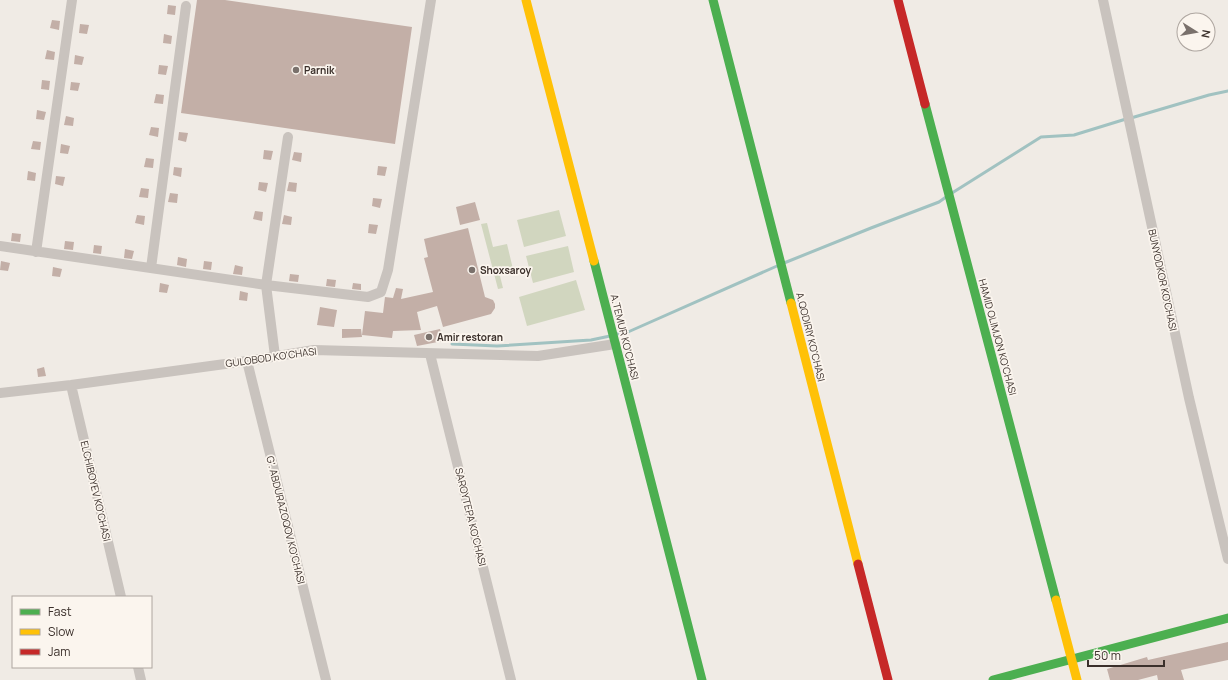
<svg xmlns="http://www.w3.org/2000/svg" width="1228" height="680" font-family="Manrope,sans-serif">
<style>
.green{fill:#d1d6bf}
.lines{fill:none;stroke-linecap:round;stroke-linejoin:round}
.stream{stroke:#a1c2c1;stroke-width:3}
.building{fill:#c3afa7}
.street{stroke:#c9c3be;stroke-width:10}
.fast{stroke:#4caf50;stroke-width:9}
.slow{stroke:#ffc107;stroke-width:9}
.jam{stroke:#c62828;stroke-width:9}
.poi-dot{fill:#7a716c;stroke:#fbf5ee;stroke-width:1.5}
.labels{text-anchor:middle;stroke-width:3.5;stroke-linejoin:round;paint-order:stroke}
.poi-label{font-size:10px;font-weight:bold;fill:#3b302b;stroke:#fbf5ee;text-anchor:start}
.street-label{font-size:10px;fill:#3b302b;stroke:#fbf5ee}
</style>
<rect width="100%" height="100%" fill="#f0ebe5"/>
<!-- green -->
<path class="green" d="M559,210L566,236L524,247L517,220Z
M487,223L493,247L507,244L513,269L499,272L503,288L498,289L481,224Z
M568,246L574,272L533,283L526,256Z
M576,280L585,310L527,326L519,297Z"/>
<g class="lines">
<!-- stream -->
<path class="stream" d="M1131,118L1209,95L1228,91
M952,193L1041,137L1074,135L1126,119
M784,263L871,228L939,202L946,197
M617,334L628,332L777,266
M452,344L497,346L591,340L610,336"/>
</g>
<!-- building -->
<path class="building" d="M197,0H225L412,27L395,144L181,113Z
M168,5L176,6L175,15L167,14Z
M52,20L60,21L59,30L50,28Z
M80,24L89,25L87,34L79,33Z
M164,34L172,36L171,44L163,43Z
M47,50L55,52L54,60L45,59Z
M75,55L84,57L82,65L74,64Z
M159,65L168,66L166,75L158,74Z
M42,80L50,81L49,90L41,89Z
M71,82L80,83L78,91L70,90Z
M156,94L164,95L163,104L154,103Z
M37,110L46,112L44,120L36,119Z
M66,116L74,118L73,126L64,125Z
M151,127L159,128L158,137L149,135Z
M179,132L188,133L186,142L178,140Z
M33,141L41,142L40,150L31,149Z
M61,144L70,146L68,154L60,153Z
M264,150L273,151L271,160L263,159Z
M294,152L302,153L301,162L292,160Z
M146,158L154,159L153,168L144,167Z
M378,166L387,167L385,176L377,175Z
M174,167L182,168L181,177L173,175Z
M28,171L36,173L35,181L27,180Z
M56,176L65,177L63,186L55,184Z
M259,182L268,183L266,192L258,190Z
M289,182L297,183L296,192L287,191Z
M141,188L149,189L148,198L139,197Z
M170,193L178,194L177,203L168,202Z
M373,198L382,199L380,208L372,206Z
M475,202L480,220L460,225L456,207Z
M255,211L263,212L262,221L253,219Z
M137,215L145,216L144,225L135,223Z
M284,215L292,217L291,225L282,224Z
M369,224L378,225L376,234L368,233Z
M468,228L485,297L493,300L495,304V308L491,314L443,327L437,306L417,312L421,330L393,331L392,338L362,335L365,311L383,313L385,297L393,298L396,288L403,289L401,299L433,292L424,258L428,257L424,239Z
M12,233L21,234L20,242L11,241Z
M65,241L74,242L73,250L64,249Z
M94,245L102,246L101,254L93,253Z
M125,249L134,251L132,259L124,258Z
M178,257L187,259L186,267L177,265Z
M1,261L10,263L8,271L0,270Z
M204,261L212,262L211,270L203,269Z
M235,265L243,267L242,275L233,274Z
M53,267L62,269L60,277L52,276Z
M290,274L299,275L298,282L289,281Z
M327,279L336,280L335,287L326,286Z
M160,283L169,285L167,293L159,292Z
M353,283L361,284V290L352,289Z
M240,291L248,293L247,301L239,300Z
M320,307L337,310L334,327L317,325Z
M342,329H361L362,337L342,338Z
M440,329L443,341L417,346L414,335Z
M44,367L46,376L38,377L37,369Z
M1228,642V660L1181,670L1184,680H1158L1157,675L1138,680H1110L1107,669L1147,657L1148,660Z"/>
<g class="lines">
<!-- street -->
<path class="street" d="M1103,0L1189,398L1228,559
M0,246L266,285L368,297L381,292L388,270L431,0
M36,252L72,0
M151,268L186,6
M430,354L511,680
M275,356L266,285L288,137
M247,361L326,680
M71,385L121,597
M0,393L71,385L247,361L314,350L538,356L615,344
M138,667L141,680"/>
<!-- fast -->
<path class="fast" d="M713,0L791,303
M925,104L1056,600
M594,261L702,680
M993,680L1228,618"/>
<!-- slow -->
<path class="slow" d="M526,0L594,261
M791,303L858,564
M1056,600L1077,680"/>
<!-- jam -->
<path class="jam" d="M898,0L925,104
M858,564L888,680"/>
</g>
<!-- markers -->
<g class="poi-dot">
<circle cx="296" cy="70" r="4"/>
<circle cx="472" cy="270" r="4"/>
<circle cx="429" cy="337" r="4"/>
</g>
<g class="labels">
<!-- poi labels -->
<g class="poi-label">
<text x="304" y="74">Parnik</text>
<text x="480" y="274">Shoxsaroy</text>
<text x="437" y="341">Amir restoran</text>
</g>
<!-- street labels -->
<g class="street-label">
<text transform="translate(1163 280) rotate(78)" y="4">BUNYODKOR KO'CHASI</text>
<text transform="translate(625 337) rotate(76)" y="4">A.TEMUR KO'CHASI</text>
<text transform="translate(811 337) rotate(76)" y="4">A.QODIRIY KO'CHASI</text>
<text transform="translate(998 337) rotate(75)" y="4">HAMID OLIMJON KO'CHASI</text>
<text transform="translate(271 357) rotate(-8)" y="4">GULOBOD KO'CHASI</text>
<text transform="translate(96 491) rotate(77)" y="4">ELCHIBOYEV KO'CHASI</text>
<text transform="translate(471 517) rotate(76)" y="4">SAROYTEPA KO'CHASI</text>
<text transform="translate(286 520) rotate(76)" y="4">G'. ABDURAZOQOV KO'CHASI</text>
</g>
</g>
<!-- legend -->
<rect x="12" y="596" width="140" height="72" fill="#fbf5ee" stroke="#aea6a0"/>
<rect x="20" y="609" width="20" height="6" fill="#4caf50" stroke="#aea6a0"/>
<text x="48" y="616" font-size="12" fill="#3b302b">Fast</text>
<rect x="20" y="629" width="20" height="6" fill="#ffc107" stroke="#aea6a0"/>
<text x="48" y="636" font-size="12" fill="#3b302b">Slow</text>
<rect x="20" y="649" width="20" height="6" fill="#c62828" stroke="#aea6a0"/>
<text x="48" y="656" font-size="12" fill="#3b302b">Jam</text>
<!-- north arrow -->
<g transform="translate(1196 32) rotate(101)"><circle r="19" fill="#fbf5ee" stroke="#aea6a0"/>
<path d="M0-3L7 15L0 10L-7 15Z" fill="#7a716c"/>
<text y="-6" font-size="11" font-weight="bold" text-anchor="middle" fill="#3b302b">N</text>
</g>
<!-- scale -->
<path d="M1088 660v6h76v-6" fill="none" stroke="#3b302b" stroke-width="2"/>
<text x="1094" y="660" font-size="12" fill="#3b302b" stroke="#fbf5ee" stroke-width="3" paint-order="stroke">50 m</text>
</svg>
